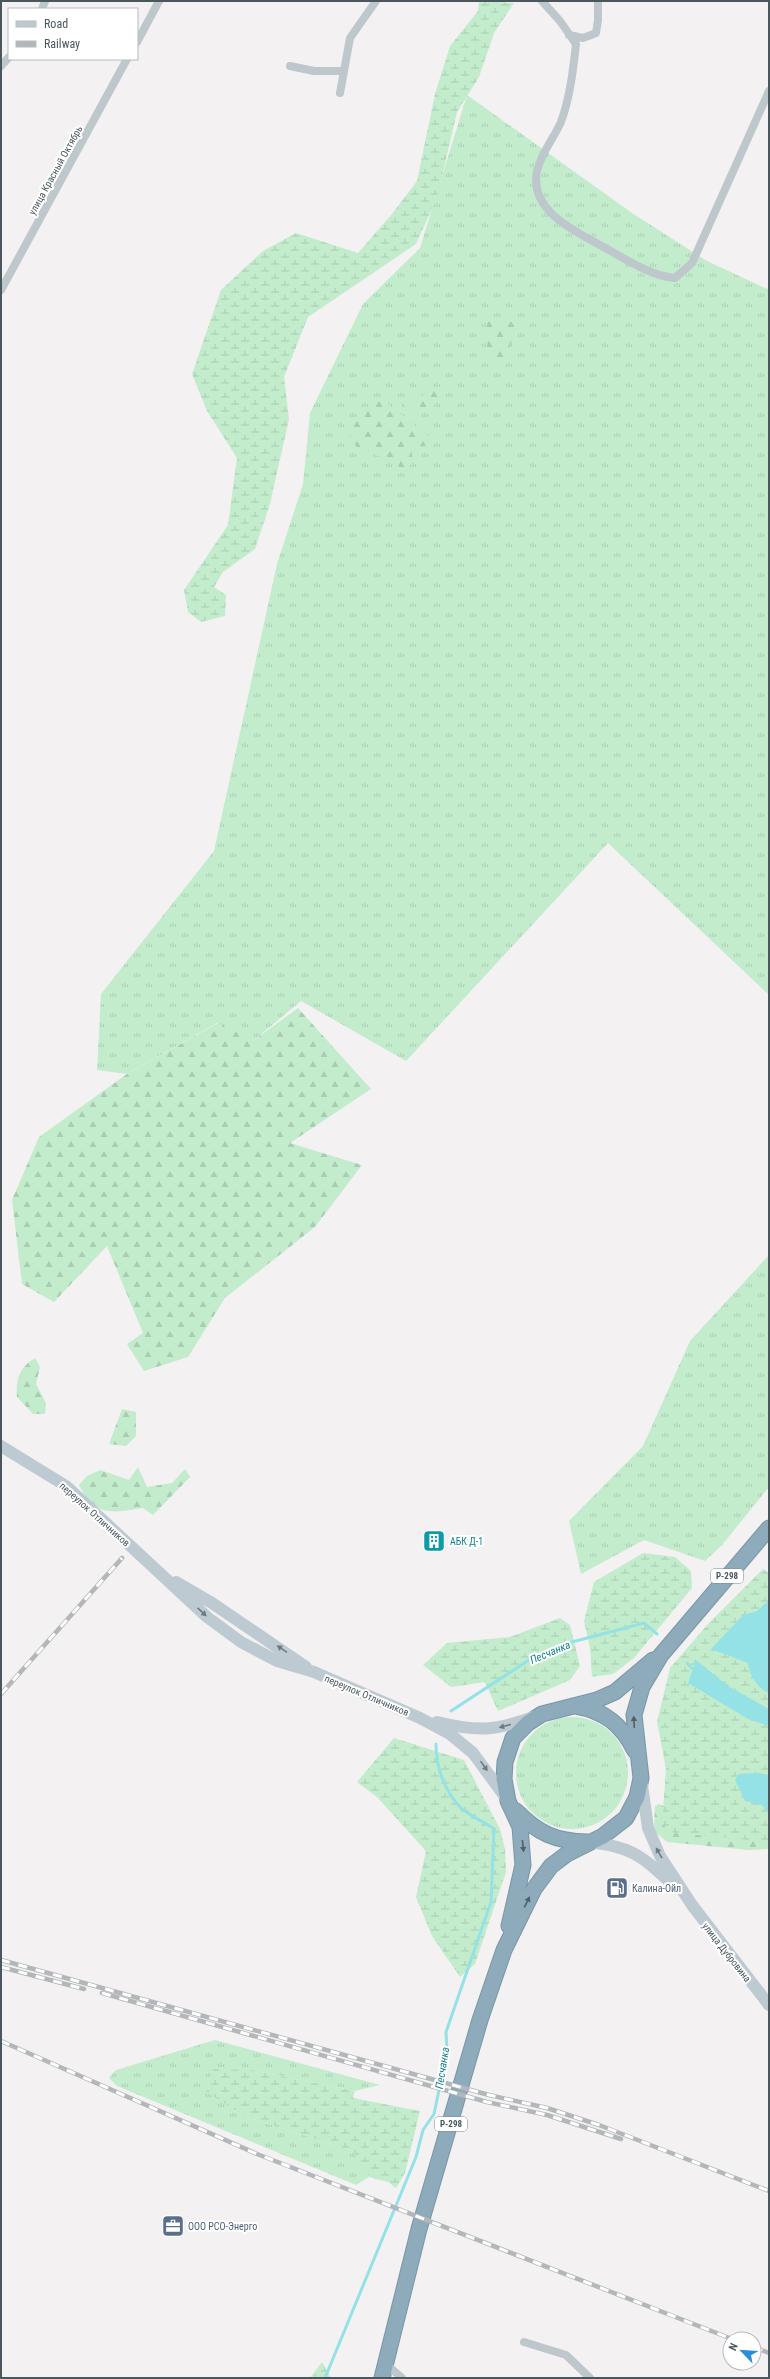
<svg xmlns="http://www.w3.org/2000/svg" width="770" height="2379" font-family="'Roboto Condensed',sans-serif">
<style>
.grass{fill:url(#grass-tufts)}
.forest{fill:url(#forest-firs)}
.wetland{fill:url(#wetland-marsh)}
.water{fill:#94e2e6}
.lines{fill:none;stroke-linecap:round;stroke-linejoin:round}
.stream{stroke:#94e2e6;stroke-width:3}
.highway-casing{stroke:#7896a7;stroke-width:17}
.street{stroke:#bec7cc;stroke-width:8}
.secondary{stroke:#becad1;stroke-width:12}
.highway{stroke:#8dabbb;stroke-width:15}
.rail-casing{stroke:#b3b7ba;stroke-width:4.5}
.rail{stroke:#fff;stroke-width:3;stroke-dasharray:9;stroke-linecap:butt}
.oneway{fill:#6d7a80}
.oneway2{fill:#515f66}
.labels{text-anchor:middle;stroke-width:4;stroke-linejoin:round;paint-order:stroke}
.shield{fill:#fff;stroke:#80898e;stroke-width:1}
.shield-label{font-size:9px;font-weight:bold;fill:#4a575d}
.street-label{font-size:10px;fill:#4a575d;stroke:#fff}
.culture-label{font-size:10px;fill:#0d838f;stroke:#fff;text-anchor:start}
.service-label{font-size:10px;fill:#4e5e75;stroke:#fff;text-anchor:start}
.water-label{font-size:11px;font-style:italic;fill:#177f85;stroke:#fff}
</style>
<defs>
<pattern id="grass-tufts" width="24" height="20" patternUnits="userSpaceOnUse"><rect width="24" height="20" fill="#c3eccd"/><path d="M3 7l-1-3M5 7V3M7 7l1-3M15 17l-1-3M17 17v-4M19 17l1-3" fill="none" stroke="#a9ccb2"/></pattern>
<pattern id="forest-firs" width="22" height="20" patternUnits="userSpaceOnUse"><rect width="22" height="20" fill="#c3eccd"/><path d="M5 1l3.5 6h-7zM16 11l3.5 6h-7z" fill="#a9ccb2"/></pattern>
<pattern id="wetland-marsh" width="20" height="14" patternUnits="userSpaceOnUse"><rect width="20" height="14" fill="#c3eccd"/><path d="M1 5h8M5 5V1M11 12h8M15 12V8" fill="none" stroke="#a9ccb2"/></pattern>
</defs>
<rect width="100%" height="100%" fill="#f3f1f1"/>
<!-- grass -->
<path class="grass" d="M467,95L632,213L707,261L767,289L769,286V995L608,843L406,1061L301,1001L253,1041L217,1023L127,1074L97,1070L101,994L214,851L277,564L303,484L310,413L363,304L420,248Z
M769,1255V1487L722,1545L705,1561L644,1540L581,1574L569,1521L643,1446L690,1341Z
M516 1773a56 56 0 1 1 112 0a56 56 0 1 1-112 0Z
M215,2040L380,2085L355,2091L252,2070L247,2117L353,2151L369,2177L356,2185L117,2086L109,2078L116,2070Z"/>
<!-- forest -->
<path class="forest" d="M503,320L522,325C519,335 514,338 509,347C506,352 506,358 502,364L490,360L486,333L487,322Z
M432,387L441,393L430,413L403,410L402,402L421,397Z
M383,400L436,442L427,446L411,447L413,462L406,470L376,455L357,448L348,431L371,405Z
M298,1008L371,1089L290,1143L362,1165L315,1227L225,1298L188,1357L144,1371L127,1344L143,1333L107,1246L54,1302L22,1284L12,1200L39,1137L127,1074L218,1023L253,1041Z
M35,1358L40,1367L36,1384L46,1403L45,1414H33L17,1397C16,1379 19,1368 35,1358Z
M122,1409L136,1412V1436L126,1446L109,1444Z
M138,1467L147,1487L172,1483L185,1469L190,1477L153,1515L143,1508C113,1513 95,1517 79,1485L87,1476L100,1470L129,1480Z
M659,1804L675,1811L769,1834V1849L749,1850L667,1842L654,1831L655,1806Z"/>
<!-- wetland -->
<path class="wetland" d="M479,1L514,3L494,33L479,77L457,112L437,198L416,244L308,317L284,377L289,419L270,504L255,549L223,572L214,587L226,595L225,616L201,622L188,612L184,590L228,525L237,458L207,411L192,374L221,290L263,251L296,233L358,253L392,214L417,181L435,94L450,46L478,11Z
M643,1553L675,1557L691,1571L692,1588L634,1658L613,1674L592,1677L590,1648L584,1621L594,1582Z
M763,1569L769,1573V1842L674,1833L662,1824L666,1769L657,1722L670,1668L708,1624Z
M560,1618L570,1625L580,1666L570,1680L498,1711L485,1682L451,1687L423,1665L447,1643L510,1637Z
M394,1738L464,1760L500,1829L505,1849L506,1872L475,1964L460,1977L432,1936L416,1897L426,1851L377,1797L357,1782Z
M213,2069L252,2070L355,2091L353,2098L420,2111L405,2173L396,2188L388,2182L369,2177L353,2151L247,2117L206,2092Z
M322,2362L331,2378H310Z"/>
<!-- water -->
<path class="water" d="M769,1600V1693C758,1689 749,1675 748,1663L711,1649L743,1615L757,1611Z
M696,1660L728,1686L769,1709V1726L748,1719L688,1683Z
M759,1773L769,1775V1813L762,1805L745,1801L735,1780L739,1774Z"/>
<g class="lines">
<!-- stream -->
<path class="stream" d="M687,1663L694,1670
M451,1711L532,1658L572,1642L644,1623L657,1634
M325,2378L416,2157L423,2130L434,2114L447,2052L446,2032L491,1902L494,1829C486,1823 465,1813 460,1807C444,1790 436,1767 436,1744"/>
<!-- highway casing -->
<g class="highway-casing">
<path id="highway" d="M576,1706C605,1711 622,1725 635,1751
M516,1811C539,1834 555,1841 587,1842
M509,1926L523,1865L520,1827L508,1801L504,1779L505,1762L513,1738L528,1723L542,1714L597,1700L615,1692L653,1660
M382,2378L419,2229L480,2020L504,1950L534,1889L551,1866L567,1854L603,1836L626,1818L637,1797L641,1778L634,1715L642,1687L661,1655L769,1528"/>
</g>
<!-- street -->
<path class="street" d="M542,1L560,21L576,44C573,71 570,97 561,122C554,138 541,153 537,171C529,209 571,229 598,244C621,256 649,276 675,278L692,263L769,91
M42,9L45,1
M569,35L583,38L596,33L598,20V1
M137,42L159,1
M1,66L9,57
M290,66L314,71H344
M340,93L350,38L376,1
M1,290L127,59
M524,2342L566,2355L590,2378
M386,2364L402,2378"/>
<!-- secondary -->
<path class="secondary" d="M1,1446L66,1486L207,1617L241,1642L277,1661L314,1672L420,1718L450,1734L473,1753L506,1798
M176,1582L212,1603L306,1667
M437,1722C478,1732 494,1731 534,1717
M642,1785L648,1828L660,1856L692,1905L769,2005
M588,1842C632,1846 643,1857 674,1886"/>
<!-- highway -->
<use href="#highway" class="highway"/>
<!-- rail casing -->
<g class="rail-casing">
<path id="rail" d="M1,1694L122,1558
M1,1960L489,2095L547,2108L599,2125L769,2191
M1,1967L84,1989
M102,1993L487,2102L547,2115L621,2139
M1,2041L257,2154L732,2339
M754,2347L769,2353"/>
</g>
<!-- rail -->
<use href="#rail" class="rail"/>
</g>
<!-- one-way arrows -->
<defs><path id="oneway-solid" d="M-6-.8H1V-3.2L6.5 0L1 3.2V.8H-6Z"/></defs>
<g class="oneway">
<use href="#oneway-solid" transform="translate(202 1612) rotate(43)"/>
<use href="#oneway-solid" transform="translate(282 1649) rotate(-146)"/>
<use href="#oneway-solid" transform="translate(505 1726) rotate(165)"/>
<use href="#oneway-solid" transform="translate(484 1766) rotate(55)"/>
<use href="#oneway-solid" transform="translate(659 1853) rotate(-120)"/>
</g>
<g class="oneway2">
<use href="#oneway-solid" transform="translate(634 1722) rotate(-93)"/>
<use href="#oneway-solid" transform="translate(523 1846) rotate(84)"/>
<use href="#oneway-solid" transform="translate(527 1902) rotate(-63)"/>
</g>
<!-- icons -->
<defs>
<g id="building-square" transform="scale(1.15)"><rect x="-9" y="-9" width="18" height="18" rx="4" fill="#0f9aa8" stroke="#fff"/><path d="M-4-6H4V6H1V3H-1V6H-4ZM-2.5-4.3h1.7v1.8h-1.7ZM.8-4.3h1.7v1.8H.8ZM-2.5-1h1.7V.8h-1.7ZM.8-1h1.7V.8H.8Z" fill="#fff"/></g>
<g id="fuel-square" transform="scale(1.15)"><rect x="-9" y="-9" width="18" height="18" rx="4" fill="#5c6f8a" stroke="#fff"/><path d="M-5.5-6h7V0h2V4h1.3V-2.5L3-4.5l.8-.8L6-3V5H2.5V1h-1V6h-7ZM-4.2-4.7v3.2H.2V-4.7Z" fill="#fff"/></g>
<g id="office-square" transform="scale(1.15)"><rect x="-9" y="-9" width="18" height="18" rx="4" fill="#5c6f8a" stroke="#fff"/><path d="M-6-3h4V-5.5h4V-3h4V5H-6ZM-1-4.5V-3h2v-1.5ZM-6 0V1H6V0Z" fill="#fff"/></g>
</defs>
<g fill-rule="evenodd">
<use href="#building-square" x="434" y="1541"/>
<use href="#fuel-square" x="617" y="1888"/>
<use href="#office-square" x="173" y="2226"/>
</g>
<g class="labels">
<!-- shield labels -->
<g class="shield">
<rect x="711" y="1569" width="32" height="14" rx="3"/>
<rect x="435" y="2117" width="32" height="14" rx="3"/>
</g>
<g class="shield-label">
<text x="727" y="1579">Р-298</text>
<text x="451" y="2127">Р-298</text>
</g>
<!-- street labels -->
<g class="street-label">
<text transform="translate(55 170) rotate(-61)" y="4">улица Красный Октябрь</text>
<text transform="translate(95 1514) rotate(42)" y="4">переулок Отличников</text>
<text transform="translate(367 1695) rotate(23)" y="4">переулок Отличников</text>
<text transform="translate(727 1952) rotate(52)" y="4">улица Дубровина</text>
</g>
<!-- culture labels -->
<g class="culture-label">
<text x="450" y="1545">АБК Д-1</text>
</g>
<!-- service labels -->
<g class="service-label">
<text x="632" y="1892">Калина-Ойл</text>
<text x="188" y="2230">ООО РСО-Энерго</text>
</g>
<!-- water labels -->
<g class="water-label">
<text transform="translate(550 1652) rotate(-23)" y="4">Песчанка</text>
<text transform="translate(442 2068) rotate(-81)" y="4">Песчанка</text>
</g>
</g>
<!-- border -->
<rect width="770" height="2379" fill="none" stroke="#4a575d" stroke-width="4"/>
<!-- legend -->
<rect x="8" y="8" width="130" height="52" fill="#ffffff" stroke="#b7bcbe"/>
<rect x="16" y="21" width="20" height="6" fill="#becad1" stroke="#b7bcbe"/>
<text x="44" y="28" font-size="12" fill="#4a575d">Road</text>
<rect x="16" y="41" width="20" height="6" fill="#b3b7ba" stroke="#b7bcbe"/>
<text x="44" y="48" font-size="12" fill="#4a575d">Railway</text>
<!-- north arrow -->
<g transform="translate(742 2351) rotate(295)"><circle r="19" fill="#ffffff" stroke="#b7bcbe"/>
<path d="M0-3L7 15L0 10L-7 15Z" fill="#288fd6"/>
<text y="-6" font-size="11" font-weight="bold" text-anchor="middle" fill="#4a575d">N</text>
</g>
</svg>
